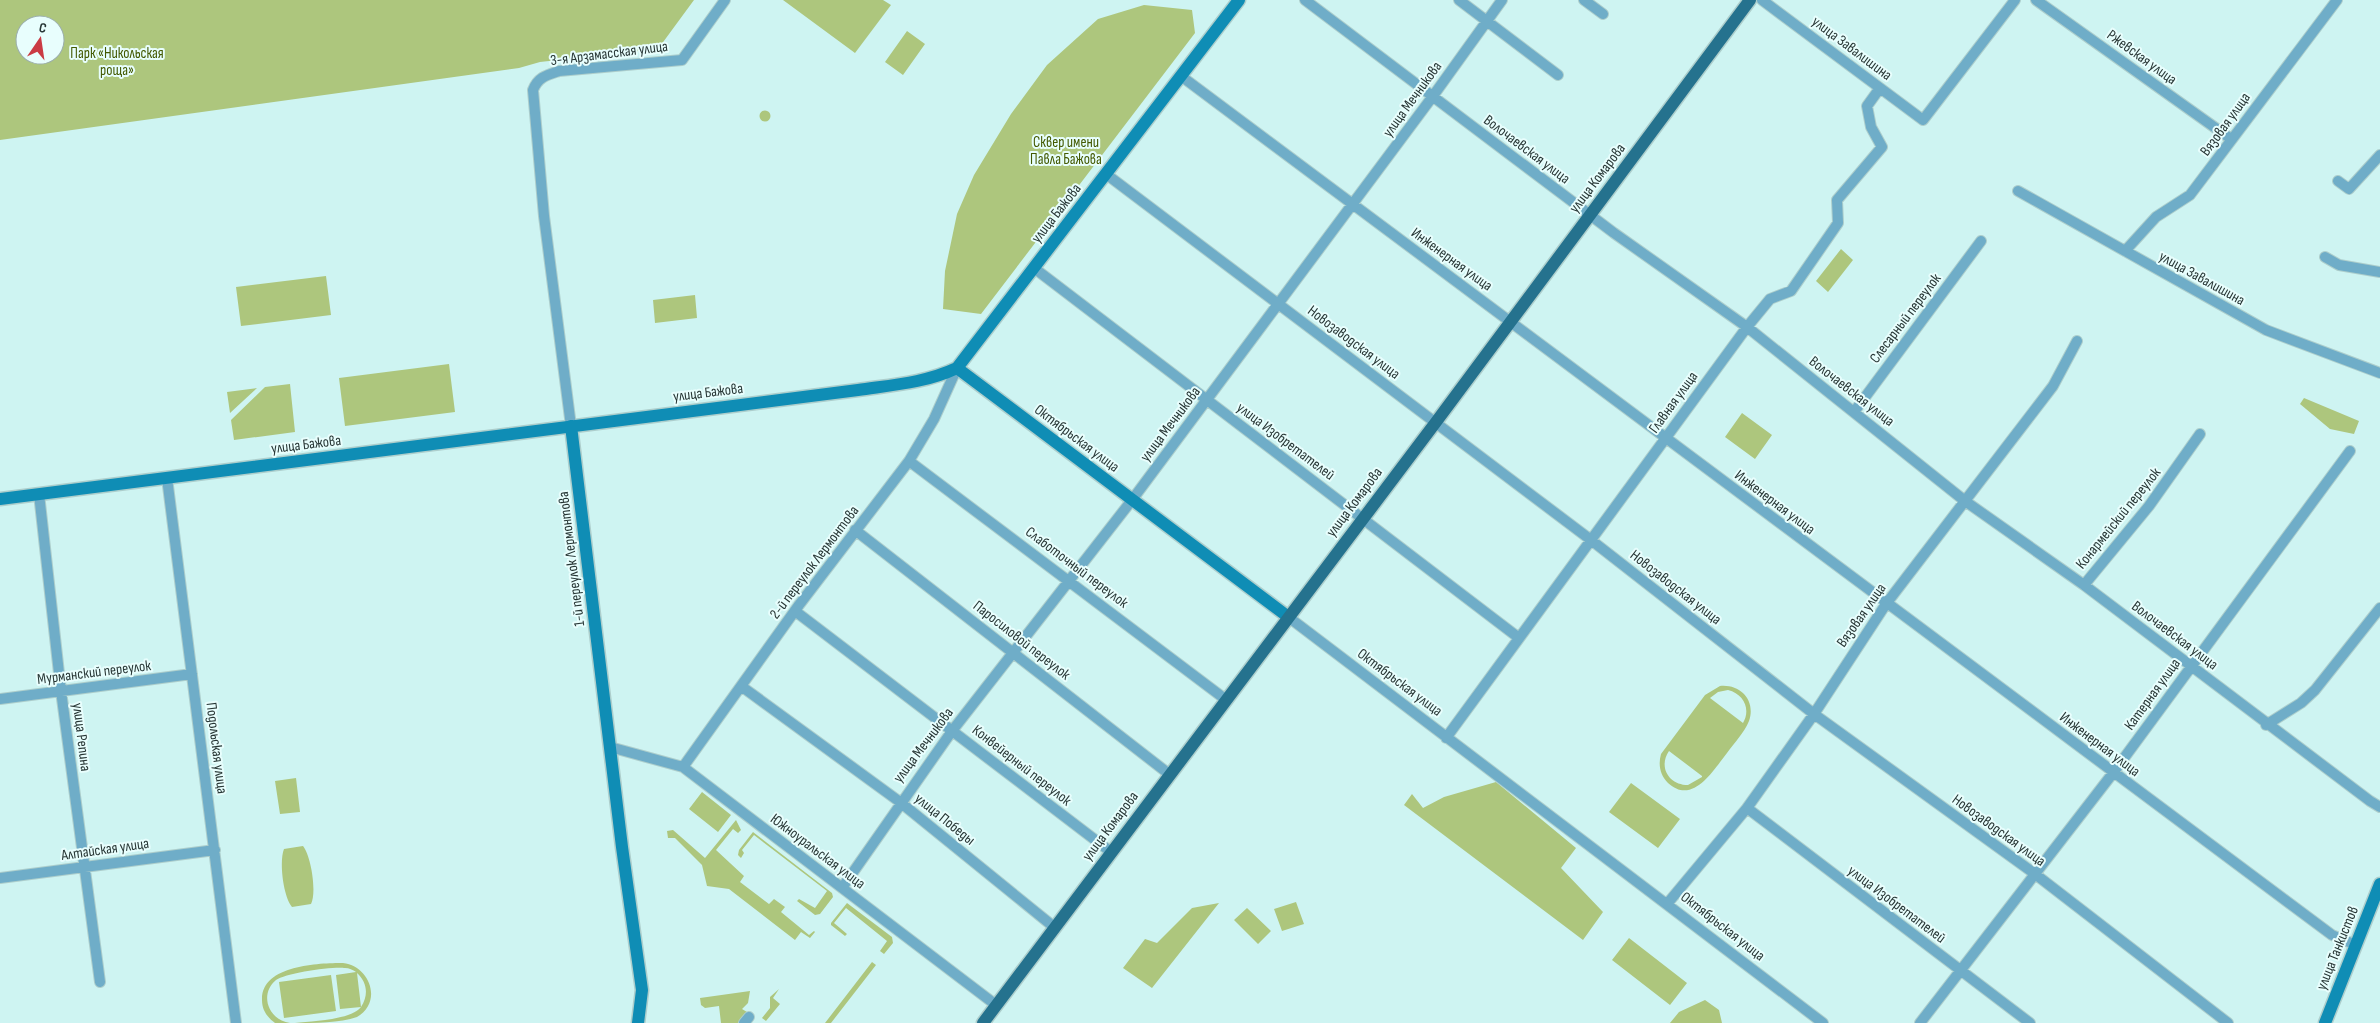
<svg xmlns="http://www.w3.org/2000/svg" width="2380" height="1023" font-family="'Sofia Sans Condensed',sans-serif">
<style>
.green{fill:#adc67d;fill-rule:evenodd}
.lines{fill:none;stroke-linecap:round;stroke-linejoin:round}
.street-casing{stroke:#adcecc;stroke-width:12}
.secondary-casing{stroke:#adcecc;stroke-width:15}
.primary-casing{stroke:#adcecc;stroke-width:15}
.street{stroke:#6fadc8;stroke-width:10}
.secondary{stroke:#0f8db5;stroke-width:12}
.primary{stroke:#25728e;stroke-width:12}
.labels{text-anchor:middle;stroke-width:4;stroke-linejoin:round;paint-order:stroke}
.street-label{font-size:15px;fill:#273635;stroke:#e8fefd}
.park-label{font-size:15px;fill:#435900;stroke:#e8fefd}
</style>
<rect width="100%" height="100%" fill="#cef4f2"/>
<!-- green -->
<path class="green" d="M0,0H694L658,49L540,62L519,68L0,140ZM25,25H55V55H25Z
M783,0H883L891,5L855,53Z
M1144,5L1192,10L1195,33L981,314L943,309L945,271L957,214L974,175L1011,114L1047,65L1098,19Z
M907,31L925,44L903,75L885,62Z
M759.5 116a5.5 5.5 0 1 1 11 0a5.5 5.5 0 1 1-11 0Z
M1841,249L1853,260L1828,292L1816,281Z
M326,276L331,315L241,326L236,287Z
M695,295L697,318L655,323L653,300Z
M449,364L455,412L345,426L339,378Z
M290,384L295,432L234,440L231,420L265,387Z
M257,388L230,413L227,392Z
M2304,398L2359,421L2354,434L2330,429L2300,404Z
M1742,413L1772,435L1755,459L1725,437Z
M1720,686C1741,684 1756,701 1749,721C1744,733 1734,743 1727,753C1714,769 1693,806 1668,783C1660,775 1658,765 1661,754L1705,695ZM1728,690C1744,694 1751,709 1743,723L1710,698L1718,692ZM1669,751L1702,776V777L1688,785C1669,785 1658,767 1669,751Z
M296,778L300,812L280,814L275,781Z
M1496,782L1576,848L1561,868L1603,912L1583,940L1404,805L1412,794L1423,808L1444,797Z
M1631,783L1680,819L1658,848L1609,812Z
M702,792L731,815L718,832L689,809Z
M736,820L741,830L738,833L733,829L716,850L744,876L740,882L769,904L774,899L785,907L781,912L809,935L814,931L815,932L810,938L801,932L795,940L729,889L707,886L702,865L675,838H668L667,831L673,830L705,858Z
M753,832L832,893L833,897L820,914L815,915L797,901L799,899L815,908L827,891L754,835L742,850L744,853L741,858L738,855L739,850Z
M303,846C311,856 317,892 311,904L292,907C283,896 279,861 284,849Z
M1296,902L1304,924L1282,931L1274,909Z
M847,903L892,937L893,943L884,954L880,951L887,941L846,908L834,923L847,934L845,936L831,925V923Z
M1219,903L1152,988L1123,968L1145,939L1157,943L1192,908Z
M1247,908L1271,931L1258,944L1234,920Z
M1629,938L1687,983L1670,1005L1612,960Z
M872,962L876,965L831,1023H825Z
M343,963C370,966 383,1002 357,1017C340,1023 314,1023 295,1023C312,1021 351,1020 361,1007L340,1009L336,975L356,972C353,970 349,968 345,968C334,966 285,973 276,980C259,994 268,1020 290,1023H275C267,1017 262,1010 262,1000C261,965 319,963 343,963ZM357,973C367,982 369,995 361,1007Z
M331,975L336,1011L284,1018L279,982Z
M779,989L773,998L780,1004L766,1021L762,1018L770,1008V997Z
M750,991L748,1003L742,1009L747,1012L738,1023H721L719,1006L705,1008L701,1005L700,998Z
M1705,1000L1719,1010L1722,1023H1670L1679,1012Z"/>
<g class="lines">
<!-- street casing -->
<g class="street-casing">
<path id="street" d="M1305,0L1614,233L1747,327L1965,501L2084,585L2370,801L2380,807
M1459,0L1558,75
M1584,0L1603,14
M1762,0L1923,120L2015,0
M2036,0L2231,139
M1181,76L2332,935L2356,945
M1106,174L1591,540L1814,714L2035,874L2228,1023
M2338,181L2349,189L2380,155
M2018,191L2266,330L2380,373
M2125,251L2156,217L2190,195L2337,0
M2325,257L2339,265L2380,272
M1034,268L1519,638
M1854,412L1981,241
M571,426L544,216L533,90C538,77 547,75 559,71L682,60L725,0
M909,461L1225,699
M167,478L236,1023
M39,494L61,691L100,982
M855,530L1169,774
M2084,585L2149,506L2200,434
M795,611L1111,852
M1287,616L1823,1023
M741,686L900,802L1054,927
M0,699L192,674
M2266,725L2301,703L2315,690L2380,608
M1446,738L1747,327L1770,299L1791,291L1838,223L1837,200L1882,147L1871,127L1867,106L1880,88
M610,747L683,767L996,1005
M683,767L799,605L909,461L934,419L957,368
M1747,808L2030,1023
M0,878L215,850
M842,888L952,731L1132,500L1433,96L1502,0
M1667,904L1747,808L1814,714L1886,604L2053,386L2077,341
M744,1023L749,1017
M1920,1023L2113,773L2350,451"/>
</g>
<!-- secondary casing -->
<g class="secondary-casing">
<path id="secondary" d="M957,368L1287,616
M571,426L622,847L642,990L638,1023
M0,499L858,390C892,385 925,383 957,368L1239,0
M2325,1023L2380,884"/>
</g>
<!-- primary casing -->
<g class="primary-casing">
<path id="primary" d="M983,1023L1436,422L1750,0"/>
</g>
<!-- street -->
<use href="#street" class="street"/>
<!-- secondary -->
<use href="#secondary" class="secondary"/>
<!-- primary -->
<use href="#primary" class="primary"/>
</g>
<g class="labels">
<!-- street labels -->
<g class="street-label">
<text transform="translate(1852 48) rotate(37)" y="5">улица Завалишина</text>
<text transform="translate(609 53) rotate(-7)" y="5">3-я Арзамасская улица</text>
<text transform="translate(2142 57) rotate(36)" y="5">Ржевская улица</text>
<text transform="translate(1412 99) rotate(-54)" y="5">улица Мечникова</text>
<text transform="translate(2225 124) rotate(-54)" y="5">Вязовая улица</text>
<text transform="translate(1527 149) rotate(37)" y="5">Волочаевская улица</text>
<text transform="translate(1597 178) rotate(-53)" y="5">улица Комарова</text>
<text transform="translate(1056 213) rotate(-52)" y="5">улица Бажова</text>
<text transform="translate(1452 259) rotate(36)" y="5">Инженерная улица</text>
<text transform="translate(2202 278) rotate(29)" y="5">улица Завалишина</text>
<text transform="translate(1905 318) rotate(-53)" y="5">Слесарный переулок</text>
<text transform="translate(1354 342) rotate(37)" y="5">Новозаводская улица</text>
<text transform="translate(1852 391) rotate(38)" y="5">Волочаевская улица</text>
<text transform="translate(708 392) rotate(-7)" y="5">улица Бажова</text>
<text transform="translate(1673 402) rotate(-54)" y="5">Главная улица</text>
<text transform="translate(1170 424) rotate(-53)" y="5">улица Мечникова</text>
<text transform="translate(1077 438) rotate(37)" y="5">Октябрьская улица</text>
<text transform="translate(1286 441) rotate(37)" y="5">улица Изобретателей</text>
<text transform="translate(306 444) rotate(-7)" y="5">улица Бажова</text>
<text transform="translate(1354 502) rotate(-53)" y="5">улица Комарова</text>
<text transform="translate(1775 502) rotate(37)" y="5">Инженерная улица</text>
<text transform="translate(2118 518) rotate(-51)" y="5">Конармейский переулок</text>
<text transform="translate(571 559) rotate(-97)" y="5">1-й переулок Лермонтова</text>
<text transform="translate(814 562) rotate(-53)" y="5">2-й переулок Лермонтова</text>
<text transform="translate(1077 567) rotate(37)" y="5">Слаботочный переулок</text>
<text transform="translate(1676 587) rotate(38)" y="5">Новозаводская улица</text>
<text transform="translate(1861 615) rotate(-55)" y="5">Вязовая улица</text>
<text transform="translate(2175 635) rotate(37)" y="5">Волочаевская улица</text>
<text transform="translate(1022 640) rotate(38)" y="5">Паросиловой переулок</text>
<text transform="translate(94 672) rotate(-7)" y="5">Мурманский переулок</text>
<text transform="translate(1400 682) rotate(37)" y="5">Октябрьская улица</text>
<text transform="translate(2152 694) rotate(-54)" y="5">Катерная улица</text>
<text transform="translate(82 737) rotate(83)" y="5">улица Репина</text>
<text transform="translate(2100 744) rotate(37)" y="5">Инженерная улица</text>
<text transform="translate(923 745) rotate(-53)" y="5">улица Мечникова</text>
<text transform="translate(217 748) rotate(83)" y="5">Подольская улица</text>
<text transform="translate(1022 765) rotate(38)" y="5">Конвейерный переулок</text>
<text transform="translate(945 819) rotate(39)" y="5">улица Победы</text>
<text transform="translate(1110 826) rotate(-53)" y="5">улица Комарова</text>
<text transform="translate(1999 830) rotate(36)" y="5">Новозаводская улица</text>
<text transform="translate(105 849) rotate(-8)" y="5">Алтайская улица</text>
<text transform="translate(818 851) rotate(37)" y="5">Южноуральская улица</text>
<text transform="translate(1897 904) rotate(37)" y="5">улица Изобретателей</text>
<text transform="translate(1723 926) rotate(38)" y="5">Октябрьская улица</text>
<text transform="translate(2337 948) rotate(-68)" y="5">улица Танкистов</text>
</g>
<!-- park labels -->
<g class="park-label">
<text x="117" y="58">Парк «Никольская<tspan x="117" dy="17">роща»</tspan></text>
<text x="1066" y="147">Сквер имени<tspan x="1066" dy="17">Павла Бажова</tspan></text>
</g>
</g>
<!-- north arrow -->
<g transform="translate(40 40) rotate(13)"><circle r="24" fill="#e8fefd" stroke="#9baead"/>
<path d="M0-4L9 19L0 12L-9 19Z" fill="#ca3b44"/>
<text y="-8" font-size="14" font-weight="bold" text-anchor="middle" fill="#273635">С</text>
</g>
</svg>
